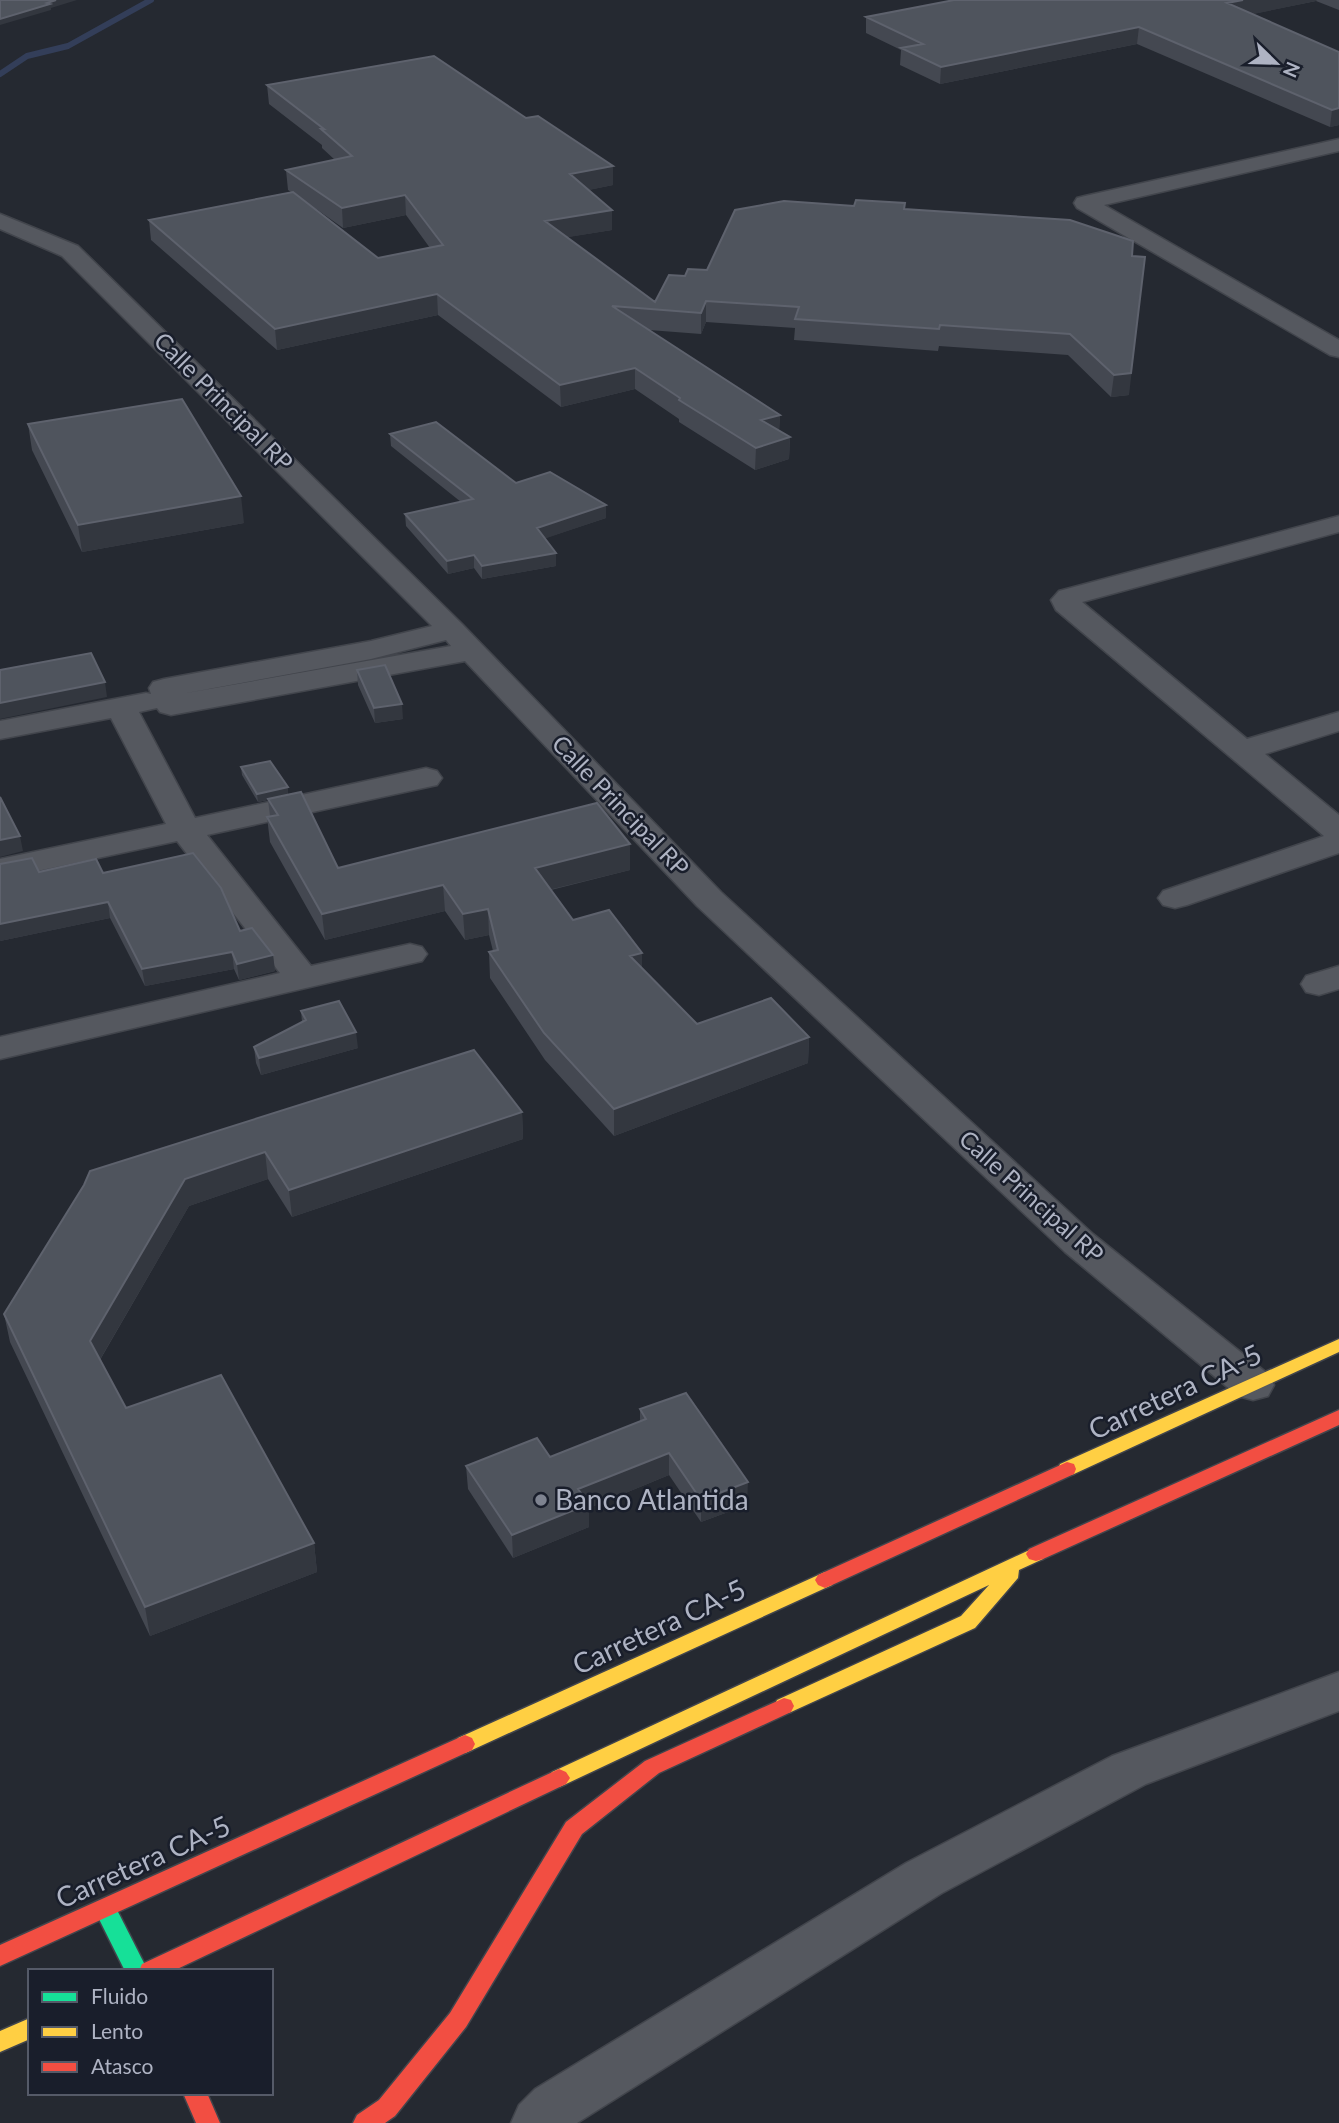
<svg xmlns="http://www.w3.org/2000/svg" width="1339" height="2123" font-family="Lato,sans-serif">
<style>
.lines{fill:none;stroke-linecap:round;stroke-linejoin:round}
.stream{stroke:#333e59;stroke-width:6}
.street-casing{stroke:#42454c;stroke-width:3}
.fast-casing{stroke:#42454c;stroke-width:3}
.slow-casing{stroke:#42454c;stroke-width:3}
.jam-casing{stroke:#42454c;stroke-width:3}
.street{fill:#55585f;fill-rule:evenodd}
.fast{fill:#16e098;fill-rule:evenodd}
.slow{fill:#ffcf43;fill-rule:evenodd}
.jam{fill:#f24e42;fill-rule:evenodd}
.wall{fill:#444851;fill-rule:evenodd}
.shaded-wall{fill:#33373f}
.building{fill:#4f545d;stroke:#5e626d;stroke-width:2}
.poi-dot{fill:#7e8390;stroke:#191e2b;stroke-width:2.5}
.labels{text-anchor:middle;stroke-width:5;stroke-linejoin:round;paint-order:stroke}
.street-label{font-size:24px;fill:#aeb3c3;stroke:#191e2b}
.near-street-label{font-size:28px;fill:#aeb3c3;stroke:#191e2b}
.near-poi-label{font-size:28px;fill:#aeb3c3;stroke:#191e2b;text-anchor:start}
</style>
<rect width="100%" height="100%" fill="#252931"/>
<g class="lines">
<!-- stream -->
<path class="stream" d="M0,74L27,56L68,46L151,0"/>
<!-- street casing -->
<g class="street-casing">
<path id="street" d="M1339,139V151L1104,205L1339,340V357L1330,355L1077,208L1074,203L1077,198L1085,196Z
M0,214L78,246L462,624L721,892L1093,1234L1268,1374L1274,1385L1268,1396L1253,1400L1238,1396L1065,1252L697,906L465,661L171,715L160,712L157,708L139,712L195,818L426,768L437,771L442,778L437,785L207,835L311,966L410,944L422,947L427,954L422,961L0,1059V1037L280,973L177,841L0,879V859L166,824L111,718L0,739V721L146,693L151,694L149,688L153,682L164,679L371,641L432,626L62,256L0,229ZM446,640L451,646L181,694L371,659Z
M1339,516V532L1082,602L1247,739L1339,712V731L1265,754L1339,815V853L1187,905L1175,908L1163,905L1158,898L1163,891L1324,836L1056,610L1051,600L1059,591Z
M1339,966V989L1319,995L1306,992L1301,984L1306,976Z
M1339,1672V1711L1146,1784L942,1893L577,2123H511L519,2105L535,2089L906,1863L1112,1756Z"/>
</g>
<!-- fast casing -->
<g class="fast-casing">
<path id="fast" d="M105,1899L113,1902L148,1971H125L94,1909L97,1902Z"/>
</g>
<!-- slow casing -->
<g class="slow-casing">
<path id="slow" d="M1339,1339V1352L1074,1474L1067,1476L1060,1474L1058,1469L1060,1464Z
M1036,1547L1043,1549L1046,1554L1043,1559L1019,1570L1018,1578L975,1628L791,1712L784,1714L777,1712L774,1706L777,1700L961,1616L989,1585L566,1784L559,1787L552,1784L548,1778L552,1772Z
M825,1572L832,1575L835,1580L832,1585L472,1750L465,1753L458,1750L455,1744L458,1738Z
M30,2018V2039L0,2052V2031Z"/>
</g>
<!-- jam casing -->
<g class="jam-casing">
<path id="jam" d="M1339,1410V1425L1043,1559L1036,1561L1029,1559L1026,1554L1029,1549Z
M1067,1462L1074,1464L1076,1469L1074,1474L832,1585L825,1588L818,1585L815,1580L818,1575Z
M784,1698L791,1700L794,1706L791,1712L659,1773L582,1834L466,2027L395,2116L385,2123H353L357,2115L379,2100L450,2013L566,1822L645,1761Z
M465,1735L472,1738L475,1744L472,1750L0,1966V1945Z
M559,1769L566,1772L570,1778L566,1784L173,1971H139L142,1964Z
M183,2093H207L220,2123H196Z"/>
</g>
<!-- street -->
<use href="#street" class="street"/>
<!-- fast -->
<use href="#fast" class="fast"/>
<!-- slow -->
<use href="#slow" class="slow"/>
<!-- jam -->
<use href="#jam" class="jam"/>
</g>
<!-- wall -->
<path class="wall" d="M954,0H1339V10L1316,1L1252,14L1339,52V125L1330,127L1137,44L940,84L900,65L901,50L866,33V17Z
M267,85L613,185L588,190L612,230L567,237L655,302L685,276L707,270L854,206L905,203V209L1132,256L1129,395L1111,397L1068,355L939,346L938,351L794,340L795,328L706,322L701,334L649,330L780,415L779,430L790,437L789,459L755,470L679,422V419L635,389L561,407L438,315L277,350L151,240L149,220L291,192L288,190L286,170L335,160L322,148V145L269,104ZM312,206L343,228L406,215L430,248L378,258Z
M28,424L244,523L82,552L32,450Z
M390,434L516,483L606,505V518L545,538L556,566L482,579L474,568L448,574L406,526L405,514L461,502L391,446Z
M357,670L403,719L375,723L358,685Z
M241,767L288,794L338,868L630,870L551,890L573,920L642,969L697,1024L809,1037L808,1063L614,1136L545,1060L490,978L489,952L493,951L489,935L465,940L445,911L325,940L270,842L267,817L270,816L268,800L258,802L242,775Z
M39,872L103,873L240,931L273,955L275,971L239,980L234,969L145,986L110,918L0,941Z
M301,1011L358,1048L261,1075L256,1063L254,1047L302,1022Z
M474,1050L522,1112L523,1139L292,1217L268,1179L189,1206L100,1360L126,1408L314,1543L317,1572L150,1636L10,1342L4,1314L84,1185Z
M640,1409L747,1505L701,1522L669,1475L589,1508V1527L513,1558L468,1489L466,1466L550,1457L640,1421Z"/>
<!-- shaded-wall -->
<path class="shaded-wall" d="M56,0H77L51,8V10L0,25V19Z
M1243,0H1317L1316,1L1225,20L1227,3Z
M1139,27L1137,44L940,84L941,67Z
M1339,108V125L1330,127L1332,110Z
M613,166V185L570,194V174Z
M405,195L406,215L343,228L342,208Z
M612,210V230L545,241V221Z
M1145,257L1129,395L1111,397L1114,375Z
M437,294L438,315L277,350L275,329Z
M706,301V322L701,334V313Z
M635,368V389L561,407L560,385Z
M780,415L779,437L761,420Z
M790,437L789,459L755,470L756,448Z
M241,496L244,523L82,552L78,525Z
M606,505V518L538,541L537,528Z
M556,553V566L482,579V566Z
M474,555V568L448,574L447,561Z
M105,682L107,697L0,719V703Z
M402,704L403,719L375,723L374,708Z
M288,787V795L258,802L257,794Z
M20,836L23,851L0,857V840Z
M630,844V870L536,893L535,868Z
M443,885L445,911L325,940L322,914Z
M108,902L110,918L0,941V924Z
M488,909L489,935L465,940L463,914Z
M232,952L234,969L145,986L142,969Z
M642,953V979L630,956Z
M273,955L275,971L239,980L237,964Z
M356,1032L358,1048L261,1075L259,1058Z
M809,1037L808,1063L614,1136V1109Z
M522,1112L523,1139L292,1217L289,1190Z
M265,1152L268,1179L189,1206L95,1368L90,1341L185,1179Z
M669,1453V1475L589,1508V1527L513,1558L512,1535L578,1489Z
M748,1482L747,1505L701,1522V1500Z
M314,1543L317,1572L150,1636L145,1607Z"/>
<!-- building -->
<path class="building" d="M1,0H56L47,3L50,4L0,19V1Z
M954,0H1243L1227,3L1339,52V108L1332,110L1139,27L941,67L901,48L923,44L866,17Z
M434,56L526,118L538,116L613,166L570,174L612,210L545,221L655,302L669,275L685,276L688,269L707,270L735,210L784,201L854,206L856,200L905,203L904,209L1070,220L1133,241L1132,256L1145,257L1131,373L1114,375L1070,334L940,325L939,329L795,319L799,307L706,301L701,313L612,306L780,415L761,420L790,437L756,448L679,400L680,398L635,368L560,385L437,294L275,329L149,220L293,192L378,258L443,245L405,195L342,208L286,170L352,156L321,129H324L267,85Z
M182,399L241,496L78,525L28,424Z
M436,422L516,483L550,472L606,505L537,528L556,553L482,566L474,555L447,561L405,514L473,499L390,434Z
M91,653L105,682L0,703V670Z
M385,665L402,704L374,708L357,670Z
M270,761L288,787L257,794L241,767Z
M301,792L338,868L597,803L630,844L535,868L573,920L609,910L642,953L630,956L697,1024L771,998L809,1037L614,1109L544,1033L489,952L498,950L488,909L463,914L443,885L322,914L267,817L278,815L268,799Z
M0,797L20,836L0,840Z
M193,853L221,888L240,931L252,928L273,955L237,964L232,952L142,969L108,902L0,924V864L32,858L39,872L96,859L103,873Z
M339,1001L356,1032L259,1058L254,1047L306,1020L301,1011Z
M474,1050L522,1112L289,1190L265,1152L185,1179L90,1341L126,1408L221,1375L314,1543L145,1607L4,1314L84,1185L90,1171Z
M686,1393L748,1482L701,1500L669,1453L578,1489L589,1504L512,1535L466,1466L537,1438L550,1457L646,1419L640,1409Z"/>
<!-- markers -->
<circle class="poi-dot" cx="541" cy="1500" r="7"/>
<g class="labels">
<!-- street labels -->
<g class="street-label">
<text transform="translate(223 402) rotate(45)" y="8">Calle Principal RP</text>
<text transform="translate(620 806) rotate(46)" y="8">Calle Principal RP</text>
<text transform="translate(1031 1197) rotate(42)" y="8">Calle Principal RP</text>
</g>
<!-- near-street labels -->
<g class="near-street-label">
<text transform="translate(1175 1392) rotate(-25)" y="10">Carretera CA-5</text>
<text transform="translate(659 1627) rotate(-25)" y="10">Carretera CA-5</text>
<text transform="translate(143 1862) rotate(-24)" y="10">Carretera CA-5</text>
</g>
<!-- near-poi labels -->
<g class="near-poi-label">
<text x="555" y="1510">Banco Atlantida</text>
</g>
</g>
<!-- legend -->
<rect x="28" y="1969" width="245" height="126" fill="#191e2b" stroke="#555a68" stroke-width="2"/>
<rect x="42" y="1992" width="35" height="10" fill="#16e098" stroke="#555a68" stroke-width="2"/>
<text x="91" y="2004" font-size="21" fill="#aeb3c3">Fluido</text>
<rect x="42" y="2027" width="35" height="10" fill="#ffcf43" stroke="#555a68" stroke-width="2"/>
<text x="91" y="2039" font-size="21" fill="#aeb3c3">Lento</text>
<rect x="42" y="2062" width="35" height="10" fill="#f24e42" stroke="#555a68" stroke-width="2"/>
<text x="91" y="2074" font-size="21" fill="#aeb3c3">Atasco</text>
<!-- north arrow -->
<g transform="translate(1276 63) rotate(113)" stroke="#191e2b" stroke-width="5" paint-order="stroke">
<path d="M0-5L12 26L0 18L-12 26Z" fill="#aeb3c3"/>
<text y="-10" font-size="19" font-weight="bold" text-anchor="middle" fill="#aeb3c3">N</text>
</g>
</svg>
